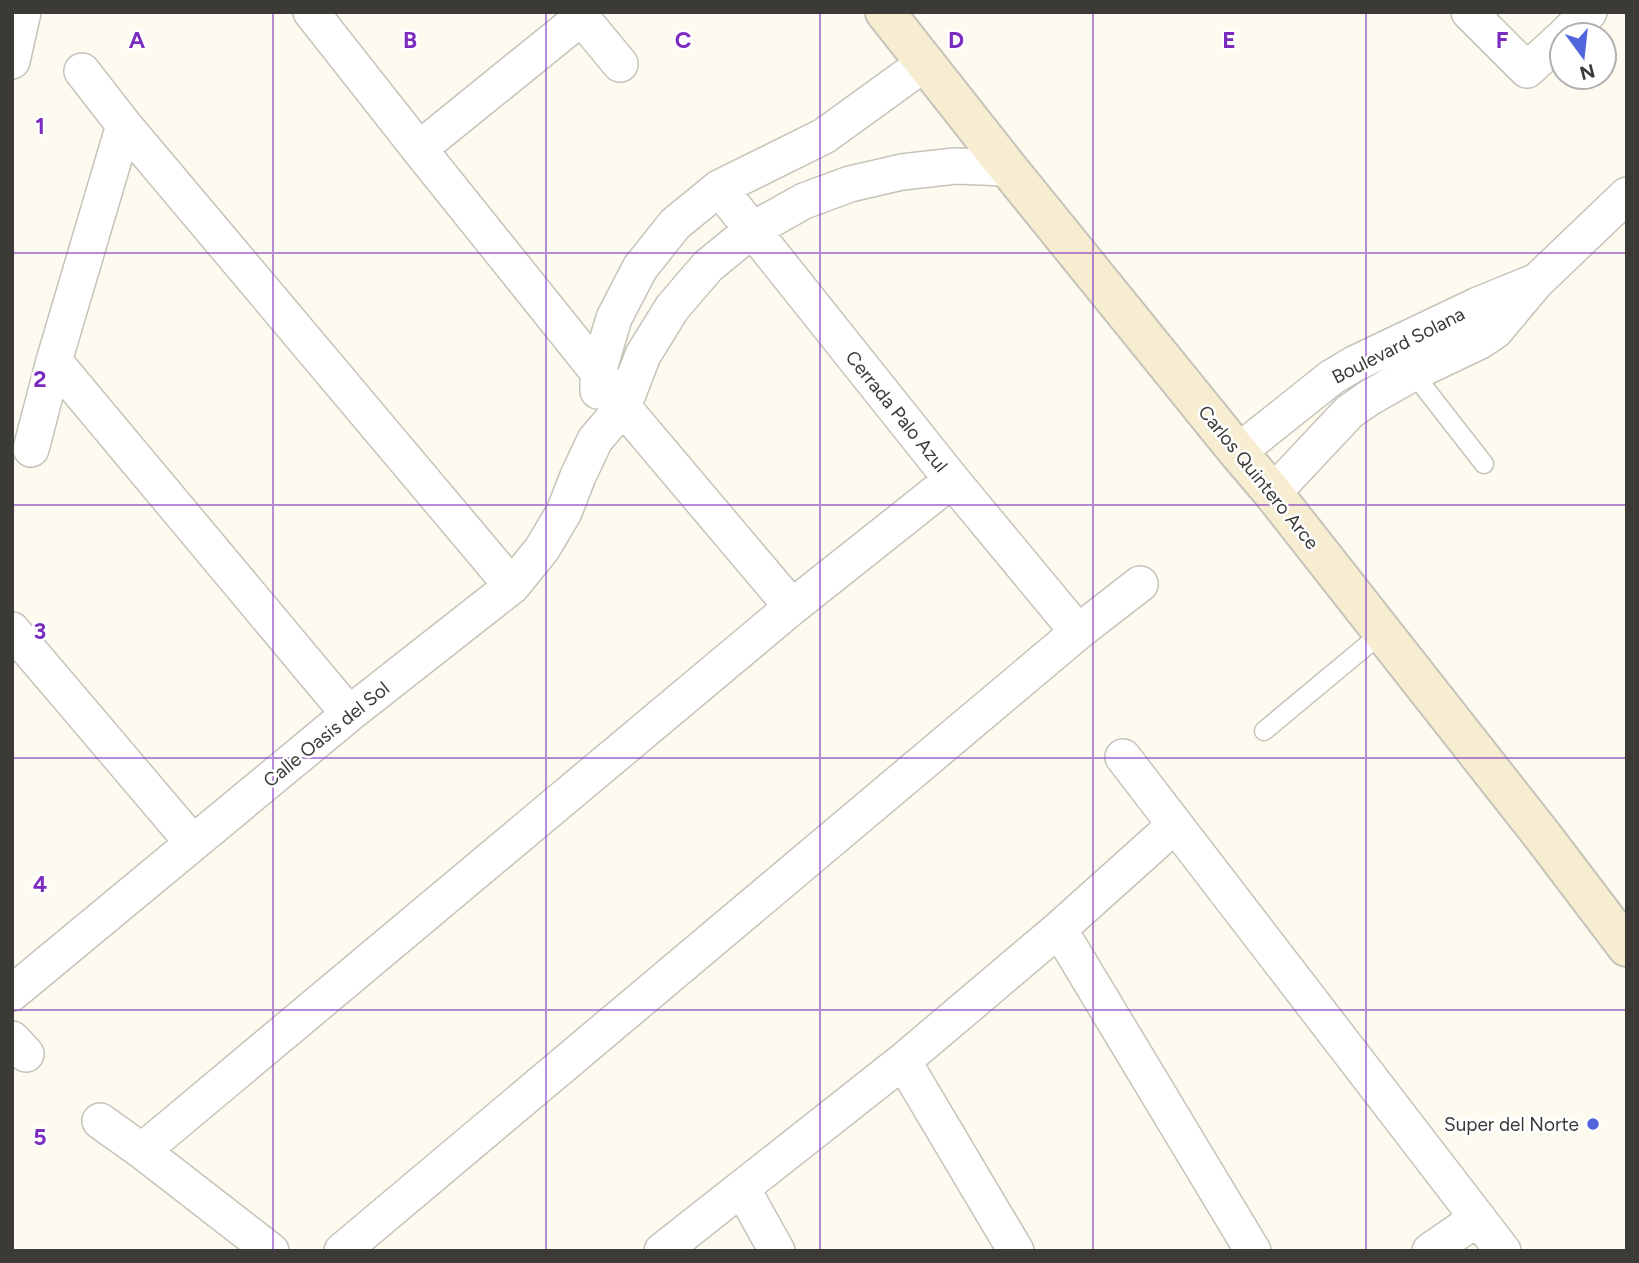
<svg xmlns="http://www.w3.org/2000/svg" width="1639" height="1263" font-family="Figtree,sans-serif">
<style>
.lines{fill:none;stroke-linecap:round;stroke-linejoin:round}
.lane-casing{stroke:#c6c3ba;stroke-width:21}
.street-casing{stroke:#c6c3ba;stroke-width:38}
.secondary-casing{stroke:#c6c3ba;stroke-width:42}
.lane{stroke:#fff;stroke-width:18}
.street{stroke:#fff;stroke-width:35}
.secondary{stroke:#f7eed1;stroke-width:38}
.grid{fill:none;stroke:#7b2cbf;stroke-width:2;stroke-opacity:0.55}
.poi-dot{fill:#5164da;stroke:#fff;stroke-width:2.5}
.labels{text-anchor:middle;stroke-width:5;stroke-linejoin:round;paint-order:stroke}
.street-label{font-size:19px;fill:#3b3a36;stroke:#fff}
.poi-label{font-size:19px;fill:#3b3a36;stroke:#fff;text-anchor:end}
.grid-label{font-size:23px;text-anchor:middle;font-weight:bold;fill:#7b2cbf;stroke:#fff;stroke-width:5;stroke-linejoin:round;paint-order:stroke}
</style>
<rect width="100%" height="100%" fill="#fdfaf0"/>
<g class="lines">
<!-- lane casing -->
<g class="lane-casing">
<path id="lane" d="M1413,373L1484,464
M1264,731L1383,632"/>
</g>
<!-- street casing -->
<g class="street-casing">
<path id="street" d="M311,12L419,149L582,17
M577,12L620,64
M1469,12L1527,70L1562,38
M1565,35L1589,12
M12,61L23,12
M82,71L124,125L512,586
M419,149L598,372L623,407L792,607
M719,188L952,480L1078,632
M54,361L349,714
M598,391V372L614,318L640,268L675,224L719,188L824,136L925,63
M31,449L54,361L124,125
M1238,452L1332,377L1354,364L1478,305L1532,283
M1273,493L1349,412L1369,398L1413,373L1480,341L1495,331L1536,282L1627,195
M12,630L193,843
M1123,757L1503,1251
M1059,929L1253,1251
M12,993L349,714L512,586L542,549L564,512L578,476L595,440L623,407L643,355L672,308L708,266L752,230L804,201L850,184L902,172L955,166L1008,168
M12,1039L26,1054
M903,1061L1016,1251
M100,1121L142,1151L271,1251
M142,1151L792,607L952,480
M742,1188L777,1251
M342,1251L1078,632L1140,584
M662,1251L903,1061L1059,929L1175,825
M1430,1251L1478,1218"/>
</g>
<!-- secondary casing -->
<g class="secondary-casing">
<path id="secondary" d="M885,12L1008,168L1238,452L1273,493L1545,839L1627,947"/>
</g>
<!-- lane -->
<use href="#lane" class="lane"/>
<!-- street -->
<use href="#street" class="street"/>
<!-- secondary -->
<use href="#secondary" class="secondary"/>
</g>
<!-- grid -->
<path class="grid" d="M273,12V1251M546,12V1251M820,12V1251M1093,12V1251M1366,12V1251M12,253H1627M12,505H1627M12,758H1627M12,1010H1627"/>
<!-- markers -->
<circle class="poi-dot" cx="1593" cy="1124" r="7"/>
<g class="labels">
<!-- street labels -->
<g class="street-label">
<text transform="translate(1398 345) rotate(-27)" y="7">Boulevard Solana</text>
<text transform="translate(897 411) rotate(51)" y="7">Cerrada Palo Azul</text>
<text transform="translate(1259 477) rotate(51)" y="7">Carlos Quintero Arce</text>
<text transform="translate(326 734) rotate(-39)" y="7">Calle Oasis del Sol</text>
</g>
<!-- poi labels -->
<g class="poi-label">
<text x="1579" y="1131">Super del Norte</text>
</g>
</g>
<g class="grid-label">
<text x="137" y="48">A</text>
<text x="410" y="48">B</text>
<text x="683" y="48">C</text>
<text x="956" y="48">D</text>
<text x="1229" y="48">E</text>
<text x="1502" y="48">F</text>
<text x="40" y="134">1</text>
<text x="40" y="387">2</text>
<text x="40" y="639">3</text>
<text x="40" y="892">4</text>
<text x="40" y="1145">5</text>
</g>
<!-- border -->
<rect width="1639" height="1263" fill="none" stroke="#3b3a36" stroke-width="28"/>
<!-- north arrow -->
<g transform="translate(1583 56) rotate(165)"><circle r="33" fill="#ffffff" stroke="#b1b0af" stroke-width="2"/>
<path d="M0-5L12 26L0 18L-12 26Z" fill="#5164da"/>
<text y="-10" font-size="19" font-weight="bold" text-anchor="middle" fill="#3b3a36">N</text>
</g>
</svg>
